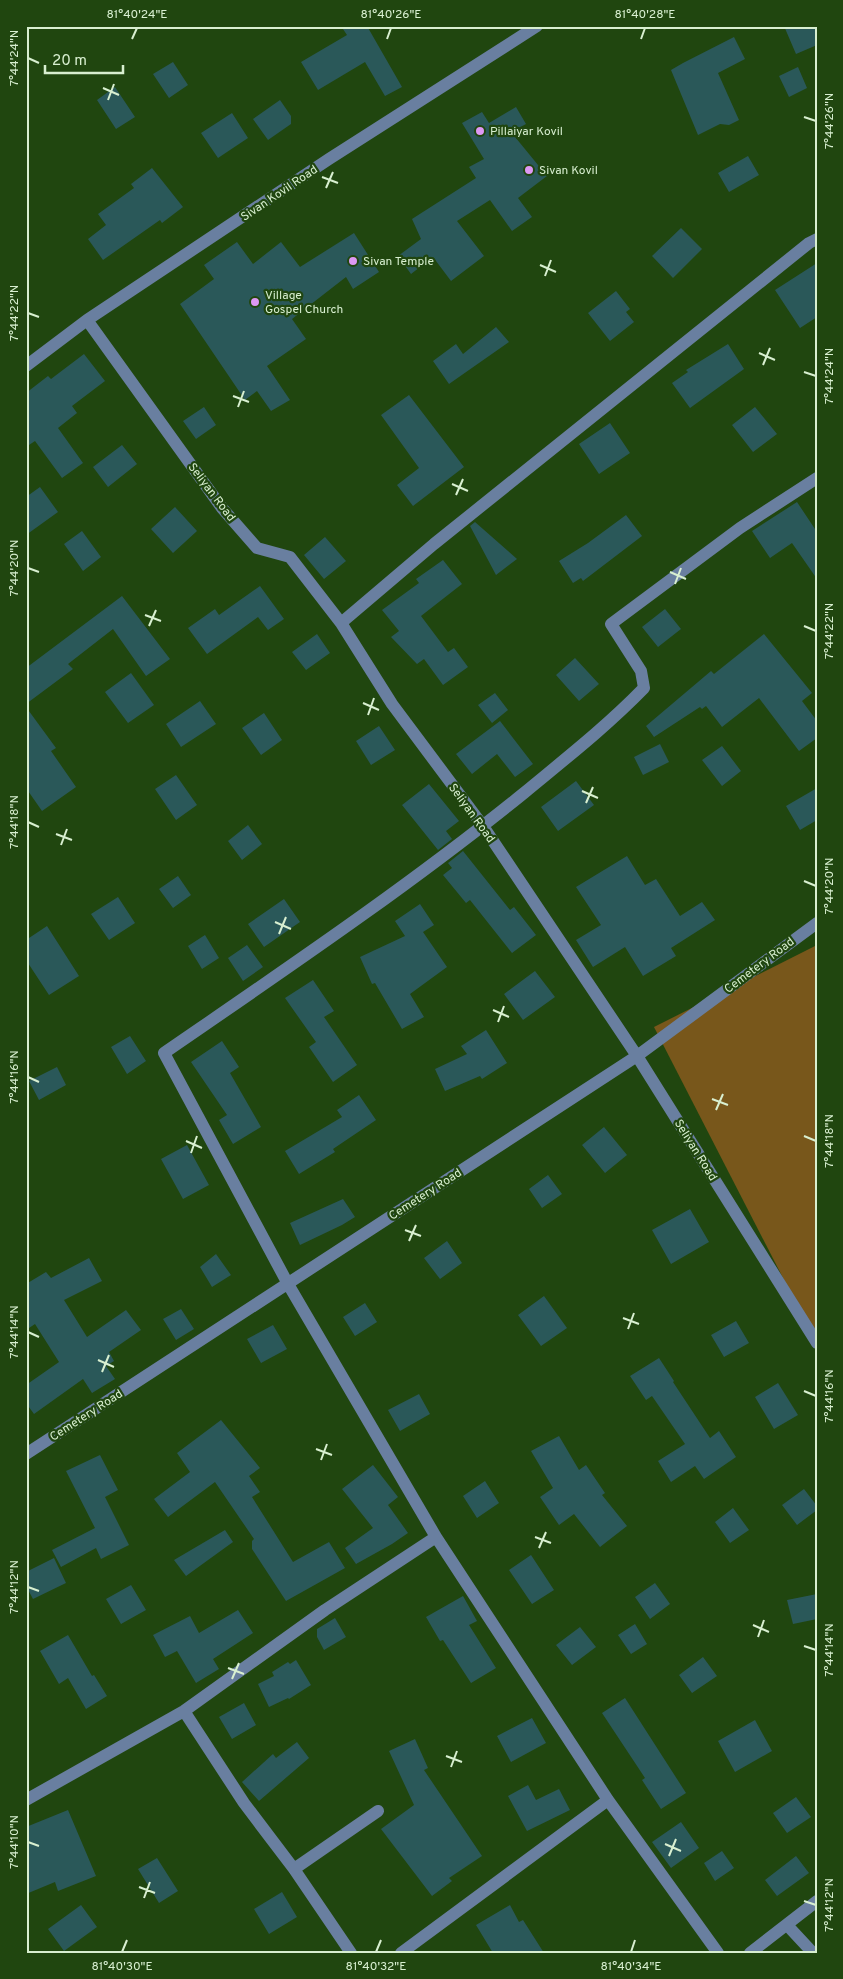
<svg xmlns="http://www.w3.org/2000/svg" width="843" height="1979" font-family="Overpass,sans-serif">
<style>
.green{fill:#78571b}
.building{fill:#2a5859}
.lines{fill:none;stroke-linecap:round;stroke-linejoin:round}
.minor{stroke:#697fa0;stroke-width:12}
.ticks{fill:none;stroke:#d8efd0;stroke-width:2}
.poi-dot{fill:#dd98f3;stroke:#20460f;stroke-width:2}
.labels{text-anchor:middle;stroke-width:4.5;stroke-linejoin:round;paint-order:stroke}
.poi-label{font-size:12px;fill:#d8efd0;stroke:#20460f;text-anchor:start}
.street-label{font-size:12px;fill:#d8efd0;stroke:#20460f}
.neatline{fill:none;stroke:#d8efd0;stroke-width:2}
.ticks-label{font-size:12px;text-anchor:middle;fill:#d8efd0}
</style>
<rect width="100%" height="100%" fill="#20460f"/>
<!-- green -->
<path class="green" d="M817,945V1344L654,1027Z"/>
<!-- building -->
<path class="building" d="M341,26H367L402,87L385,96L365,62L318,90L301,62L347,35Z
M784,26H817V45L796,54Z
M734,37L745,59L718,73L739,120L729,125L720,124L698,135L671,70L683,63Z
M173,62L188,85L169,98L153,74Z
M798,67L807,88L789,97L779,76Z
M115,87L135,117L116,129L97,100Z
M280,100L291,116V124L268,140L253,119Z
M516,107L526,124L511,132L547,176L518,198L532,217L512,231L490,200L457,221L484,256L451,281L433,257L411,274L398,256L421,239L412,219L476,178L469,167L484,159L462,123L482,112L489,123Z
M232,113L248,138L218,158L201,133Z
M748,156L759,175L729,192L718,173Z
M152,168L183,207L162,223L160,220L103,260L88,239L106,225L98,214L134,188L131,184Z
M681,228L702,249L673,278L652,256Z
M354,233L379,272L353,289L346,277L292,319L306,339L267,366L290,400L271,411L257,391L245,400L180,304L214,279L204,265L237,242L253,264L281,242L300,267Z
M817,263V317L800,328L775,290Z
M616,291L630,309L626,312L634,322L610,341L588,313Z
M496,327L509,342L449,384L433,361L456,344L463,354Z
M728,344L744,369L690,408L672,383L688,372L686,370Z
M84,354L105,381L72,406L77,413L58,428L83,463L62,478L35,441L26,447V393L48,376L51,379Z
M409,395L464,467L413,506L397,485L419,468L381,415Z
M204,407L216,425L196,439L183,421Z
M755,407L777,434L753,452L732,425Z
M610,423L630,453L599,474L579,444Z
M122,445L137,464L108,487L93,467Z
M40,487L58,512L26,535V497Z
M797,502L817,532V579L792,543L770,558L752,531Z
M175,507L197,531L173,553L151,529Z
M626,515L642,536L583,581L581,578L573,583L559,561L588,543Z
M475,522L517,559L496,575L470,526Z
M82,531L101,557L83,571L64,544Z
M325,537L346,561L324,579L304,555Z
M443,560L462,584L421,616L448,652L454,648L468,667L443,685L424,659L417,664L391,637L399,631L382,610L419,583L416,579Z
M260,586L284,619L268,630L258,617L207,654L188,628L215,609L219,615Z
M122,596L170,659L146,676L113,629L68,664L73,669L26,704V668Z
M665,609L681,629L658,647L642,627Z
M317,634L330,653L306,670L292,652Z
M764,634L812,693L802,701L817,721V738L799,751L759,698L722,727L706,706L702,709L700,707L654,737L646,726L711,671L714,674Z
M575,658L599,684L579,701L556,675Z
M131,673L154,705L128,723L105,692Z
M495,693L508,710L492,723L478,705Z
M200,701L216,724L181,747L166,724Z
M26,707L56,748L51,751L76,787L42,811L26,788Z
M264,713L282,740L261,755L242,728Z
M500,721L533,764L515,777L497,754L472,774L456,754Z
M379,726L395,750L371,765L356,741Z
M660,744L669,762L643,775L634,757Z
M722,746L741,771L722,786L702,760Z
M176,775L197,805L176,820L155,789Z
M576,781L594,805L558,831L541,807Z
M429,784L459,821L446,831L452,839L438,850L402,805Z
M817,788V820L800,830L786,806Z
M248,825L262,844L242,860L228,841Z
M463,851L510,910L514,907L536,935L512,953L470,900L466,903L443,875L452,868L448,863Z
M627,856L645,885L656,879L680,916L702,902L715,920L671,948L676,956L643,976L625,947L593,967L576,940L601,925L576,887Z
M178,876L191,895L173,908L159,889Z
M118,897L135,923L109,940L91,914Z
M284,899L300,922L264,947L248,924Z
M420,904L434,925L423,932L447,967L410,994L424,1017L402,1029L375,983L372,984L360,957L405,936L395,921Z
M47,926L79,976L49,995L26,960V940Z
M205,935L219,958L202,969L188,946Z
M247,945L263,967L243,981L228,958Z
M535,971L555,997L523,1020L504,994Z
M313,980L334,1011L324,1017L357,1065L333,1082L309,1047L316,1042L285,998Z
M486,1030L507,1063L482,1079L480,1076L445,1091L435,1069L467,1054L461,1046Z
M130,1036L146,1061L127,1074L111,1047Z
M222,1041L239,1067L230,1073L261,1127L233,1144L219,1120L227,1115L191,1062Z
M57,1067L66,1085L39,1100L29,1081Z
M359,1095L376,1120L333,1149L335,1152L299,1174L285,1151L342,1117L337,1110Z
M604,1127L627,1155L605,1173L582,1145Z
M187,1145L209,1185L183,1199L161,1159Z
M548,1175L562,1194L542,1208L529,1189Z
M343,1199L355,1217L342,1225L300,1245L290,1223Z
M690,1209L709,1242L671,1264L652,1230Z
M447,1241L462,1263L440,1279L424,1258Z
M216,1254L231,1275L212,1287L200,1267Z
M89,1258L102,1281L64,1300L87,1337L126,1310L141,1330L109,1352L114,1361L106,1366L115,1379L92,1393L83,1379L34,1414L26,1403V1385L59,1362L35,1324L26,1330V1284L46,1272L51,1278Z
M544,1296L567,1328L541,1346L518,1315Z
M365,1303L377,1322L355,1336L343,1317Z
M181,1309L194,1329L176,1340L163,1319Z
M736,1321L749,1343L724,1357L711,1335Z
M273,1325L287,1349L261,1363L247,1339Z
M659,1358L674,1381L673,1382L710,1438L719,1431L736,1457L704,1479L695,1466L671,1482L658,1461L685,1444L652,1396L646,1400L630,1376Z
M778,1383L798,1415L774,1429L755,1397Z
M419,1394L430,1414L400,1431L388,1410Z
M221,1420L260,1468L249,1476L260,1492L252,1497L293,1562L329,1542L345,1568L286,1601L252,1549V1541L254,1539L215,1482L168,1517L154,1499L190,1472L177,1453Z
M559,1436L579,1470L586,1465L605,1493L602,1495L627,1526L600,1547L574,1514L559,1525L540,1497L553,1488L531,1451Z
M100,1455L118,1490L105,1497L129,1545L101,1559L96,1548L61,1567L52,1550L95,1528L66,1471Z
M373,1465L398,1497L388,1505L408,1533L392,1544L356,1564L345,1548L373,1528L342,1489Z
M485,1481L499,1503L477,1518L463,1496Z
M804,1489L817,1506V1510L797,1525L782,1505Z
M733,1508L749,1530L730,1543L715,1522Z
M225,1530L233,1542L186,1576L174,1560Z
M531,1555L554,1590L532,1604L509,1570Z
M54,1558L66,1583L33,1599L26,1586V1572Z
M655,1583L670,1604L650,1619L635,1597Z
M131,1585L146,1610L121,1624L106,1599Z
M817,1594V1619L793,1624L787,1600Z
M463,1596L477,1621L469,1625L496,1668L471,1683L443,1640L440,1641L426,1617Z
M238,1610L253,1633L213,1659L219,1669L196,1683L177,1651L165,1657L153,1635L190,1616L199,1633Z
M335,1618L346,1637L324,1650L317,1637V1629Z
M635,1624L647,1644L631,1654L618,1635Z
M580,1627L596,1647L572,1665L556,1645Z
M68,1635L92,1676L94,1675L107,1696L86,1709L68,1678L59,1684L40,1651Z
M703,1657L717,1676L692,1693L679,1675Z
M296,1660L311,1685L289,1699L288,1698L269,1707L258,1684L274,1676L272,1672L288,1662L290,1664Z
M625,1698L686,1793L661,1809L642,1780L645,1778L602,1713Z
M244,1703L256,1725L232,1739L219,1717Z
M532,1718L546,1743L511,1762L497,1736Z
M755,1720L772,1751L735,1772L718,1741Z
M415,1739L428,1768L424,1770L482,1856L449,1878L452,1881L432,1896L381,1829L414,1805L389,1751Z
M297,1742L309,1758L259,1801L242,1782L273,1754L276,1758Z
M528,1785L536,1800L559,1789L570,1810L527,1831L508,1796Z
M796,1797L811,1817L787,1833L773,1813Z
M68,1810L96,1876L58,1891L55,1882L26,1894V1827Z
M681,1822L699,1848L671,1868L652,1842Z
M722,1851L734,1868L715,1881L704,1863Z
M796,1856L809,1873L777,1896L765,1880Z
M157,1858L178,1891L159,1903L138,1869Z
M282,1892L297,1917L269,1934L254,1909Z
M81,1905L97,1927L64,1951L48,1929Z
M510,1905L519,1922L523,1920L544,1953H493L476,1925Z"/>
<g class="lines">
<!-- minor -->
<path class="minor" d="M87,320L222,508L257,548L290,557L341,623L392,704L483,826L637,1056L817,1343
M26,366L87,320L329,159L537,26
M341,623L434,544L809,243L817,239
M26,1454L637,1056L817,923
M184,1711L244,1803L294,1869L351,1953
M26,1800L184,1711L325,1610L436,1537
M294,1869L378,1811
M787,1925L813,1953
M401,1953L608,1800
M718,1953L608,1800L436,1537L288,1284L164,1053C286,969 409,886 524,793C565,759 606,727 644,688L641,671L611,624L740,528L817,478
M750,1953L817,1901"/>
</g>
<!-- ticks -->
<path class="ticks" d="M132,39L137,28M387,39L391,28M641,39L645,28M28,58L39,63M103,88L119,95M108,100L114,84M804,117L816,121M322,177L338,183M326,188L333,172M540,265L556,272M545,276L551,260M28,313L39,317M759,353L775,360M763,365L770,348M804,372L816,376M233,396L249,402M238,407L244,391M452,484L468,491M456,495L463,479M28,568L39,572M670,572L686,579M675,584L681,568M145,615L161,621M149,626L156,610M804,626L816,631M363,703L379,710M368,715L374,698M582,791L598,798M586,803L593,787M28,822L39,827M56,834L72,840M61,845L67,829M804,881L816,886M275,922L291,929M279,934L286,917M493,1010L509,1017M498,1022L504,1006M28,1077L39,1082M712,1099L728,1105M716,1110L723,1094M804,1136L816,1141M186,1141L202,1148M191,1153L197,1136M405,1230L421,1236M409,1241L416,1225M623,1318L639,1324M628,1329L634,1313M28,1332L39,1337M98,1360L114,1367M102,1372L109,1355M804,1391L816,1396M316,1449L332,1455M321,1460L327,1444M535,1537L551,1543M539,1548L546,1532M28,1587L39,1591M753,1625L769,1632M758,1637L764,1620M804,1646L816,1650M228,1668L244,1674M232,1679L239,1663M446,1756L462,1762M451,1767L457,1751M28,1842L39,1846M665,1844L681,1851M669,1856L676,1839M139,1887L155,1893M144,1898L150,1882M804,1901L816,1905M122,1952L127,1940M376,1952L381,1940M631,1952L635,1940"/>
<!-- markers -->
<g class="poi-dot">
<circle cx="480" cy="131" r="5"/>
<circle cx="529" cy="170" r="5"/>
<circle cx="353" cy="261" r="5"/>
<circle cx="255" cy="302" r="5"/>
</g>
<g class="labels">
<!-- poi labels -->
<g class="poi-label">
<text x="490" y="135">Pillaiyar Kovil</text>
<text x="539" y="174">Sivan Kovil</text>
<text x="363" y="265">Sivan Temple</text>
<text x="265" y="299">Village<tspan x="265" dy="14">Gospel Church</tspan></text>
</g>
<!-- street labels -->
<g class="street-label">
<text transform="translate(279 193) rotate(-34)" y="4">Sivan Kovil Road</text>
<text transform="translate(212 492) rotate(53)" y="4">Seliyan Road</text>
<text transform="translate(472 813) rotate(54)" y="4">Seliyan Road</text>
<text transform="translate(759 965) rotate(-37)" y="4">Cemetery Road</text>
<text transform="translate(696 1150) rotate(58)" y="4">Seliyan Road</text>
<text transform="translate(425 1194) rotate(-33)" y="4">Cemetery Road</text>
<text transform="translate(86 1415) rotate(-33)" y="4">Cemetery Road</text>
</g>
</g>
<!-- border -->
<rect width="843" height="1979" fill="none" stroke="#20460f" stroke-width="55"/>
<!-- scale -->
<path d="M45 65v8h78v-8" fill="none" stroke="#d8efd0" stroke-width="2.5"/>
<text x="52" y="65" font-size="15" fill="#d8efd0" stroke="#20460f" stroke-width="4" paint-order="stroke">20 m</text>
<rect x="28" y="28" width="788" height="1924" class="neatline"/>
<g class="ticks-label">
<text x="137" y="18">81°40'24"E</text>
<text x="391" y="18">81°40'26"E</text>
<text x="645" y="18">81°40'28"E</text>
<text transform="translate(14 58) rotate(-90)" y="4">7°44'24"N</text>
<text transform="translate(829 121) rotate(-90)" y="4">7°44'26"N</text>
<text transform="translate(14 313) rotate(-90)" y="4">7°44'22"N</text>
<text transform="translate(829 376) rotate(-90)" y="4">7°44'24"N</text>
<text transform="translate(14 568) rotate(-90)" y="4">7°44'20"N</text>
<text transform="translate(829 631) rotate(-90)" y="4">7°44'22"N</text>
<text transform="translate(14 822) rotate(-90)" y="4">7°44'18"N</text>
<text transform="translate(829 886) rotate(-90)" y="4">7°44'20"N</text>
<text transform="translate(14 1077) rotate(-90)" y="4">7°44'16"N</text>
<text transform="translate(829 1141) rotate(-90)" y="4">7°44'18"N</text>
<text transform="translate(14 1332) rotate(-90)" y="4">7°44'14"N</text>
<text transform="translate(829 1396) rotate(-90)" y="4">7°44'16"N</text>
<text transform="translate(14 1587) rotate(-90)" y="4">7°44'12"N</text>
<text transform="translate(829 1650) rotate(-90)" y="4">7°44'14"N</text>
<text transform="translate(14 1842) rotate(-90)" y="4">7°44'10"N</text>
<text transform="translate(829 1905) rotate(-90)" y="4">7°44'12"N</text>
<text x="122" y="1970">81°40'30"E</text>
<text x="376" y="1970">81°40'32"E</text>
<text x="631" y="1970">81°40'34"E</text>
</g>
</svg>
